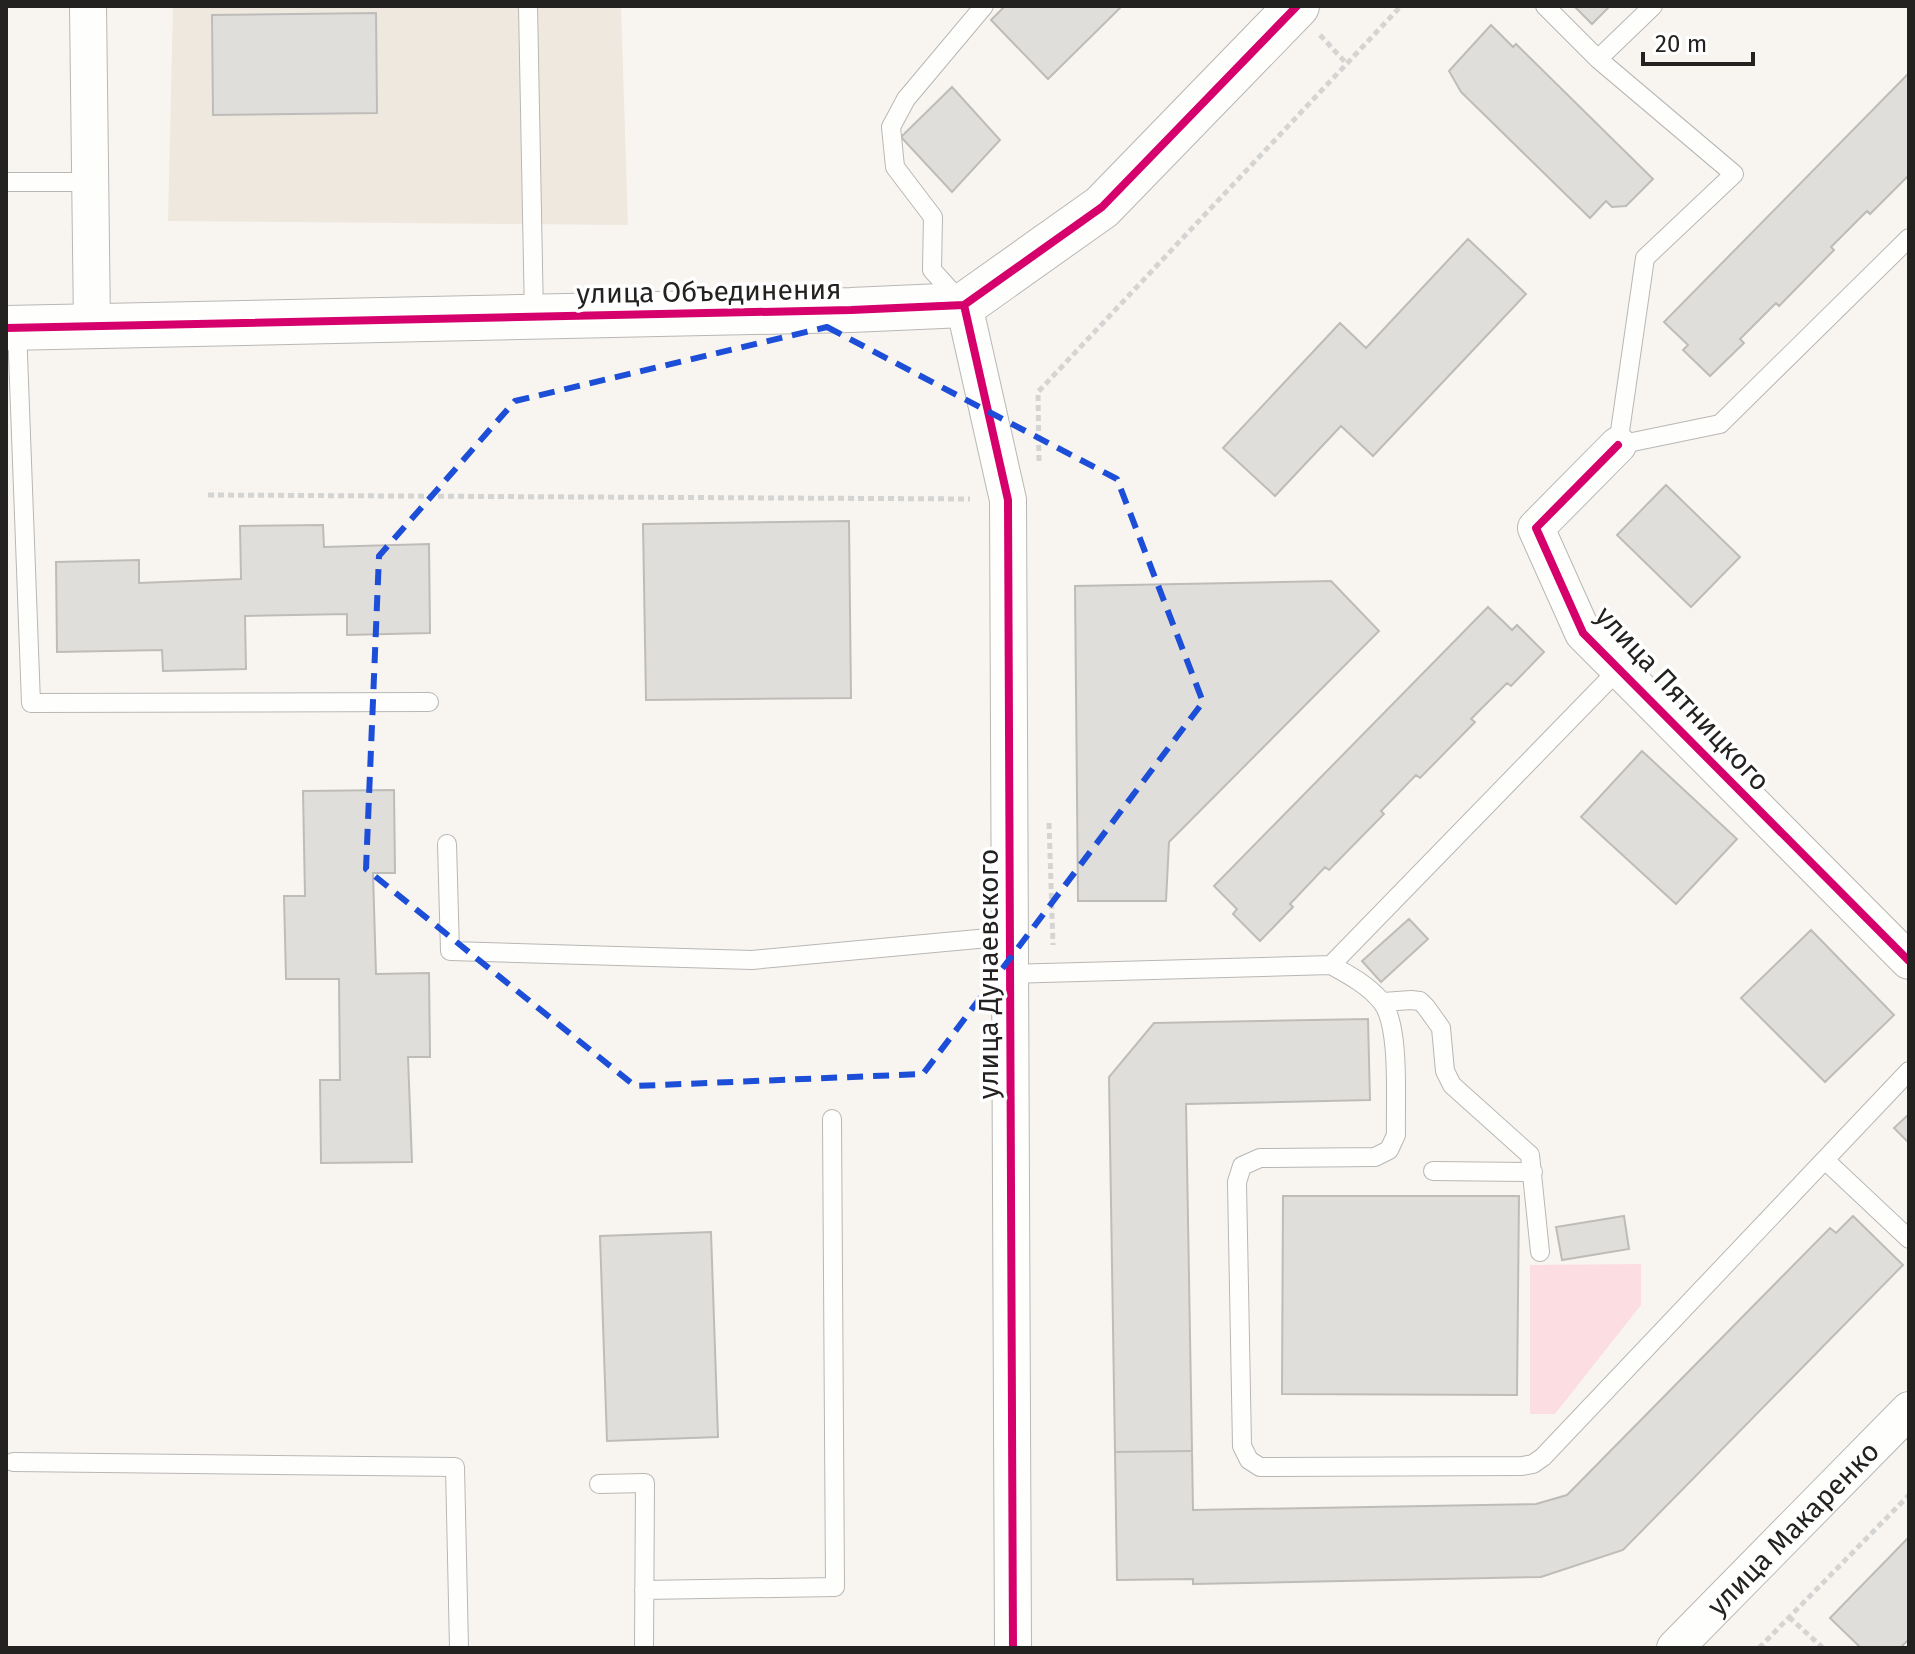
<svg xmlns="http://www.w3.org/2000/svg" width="1915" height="1654" font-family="'Fira Sans',sans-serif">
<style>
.built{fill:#efe8de}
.green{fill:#fcdee2}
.building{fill:#e0dedb;stroke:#bebcb9;stroke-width:2}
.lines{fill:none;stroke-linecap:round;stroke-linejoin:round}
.service-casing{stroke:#b9b7b4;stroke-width:20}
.minor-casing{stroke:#b9b7b4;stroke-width:38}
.tertiary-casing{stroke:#b9b7b4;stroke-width:46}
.path{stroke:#d4d4d2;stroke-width:5;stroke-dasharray:6 4;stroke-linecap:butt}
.service{stroke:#fefefd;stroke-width:18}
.minor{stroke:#fefefd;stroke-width:36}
.tertiary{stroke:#fefefd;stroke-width:44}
.cycleway-casing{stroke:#fff;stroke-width:13}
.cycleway{stroke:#d6006c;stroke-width:8}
.marked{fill:none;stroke:#1d4ed8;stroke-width:6;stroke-dasharray:16 10;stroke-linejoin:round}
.labels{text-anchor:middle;stroke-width:7;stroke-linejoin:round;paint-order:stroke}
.street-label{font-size:28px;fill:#242220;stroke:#fff}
</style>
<rect width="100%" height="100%" fill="#f8f5f1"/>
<!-- built -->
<path class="built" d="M173,6H621L628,225L168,221Z"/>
<!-- green -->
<path class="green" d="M1641,1264V1305L1555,1414H1530V1265Z"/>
<!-- building -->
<path class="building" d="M1005,6H1122L1048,79L991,20Z
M1574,6H1610L1592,24Z
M376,13L377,113L213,115L212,15Z
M1491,25L1513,47L1516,44L1653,179L1626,206L1612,207L1606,201L1590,218L1461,92L1449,71Z
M1909,73V175L1870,214L1867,211L1831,247L1834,250L1779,306L1776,303L1740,339L1744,343L1710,376L1683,350L1688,345L1664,322Z
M952,87L1000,140L952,192L901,137Z
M1468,239L1526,294L1373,456L1341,426L1275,496L1223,448L1340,323L1366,348Z
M1666,485L1740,557L1691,607L1617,535Z
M849,521L851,698L646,700L643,524Z
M323,525L324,547L429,544L430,633L347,635V614L245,616L246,669L163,671L162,650L57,652L56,562L139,560V583L241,579L240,526Z
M1331,581L1379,631L1169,842L1166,901H1078L1075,586Z
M1488,607L1512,630L1517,625L1544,652L1511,686L1507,683L1471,719L1475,722L1420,778L1416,775L1381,811L1384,814L1329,870L1325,867L1290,904L1293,907L1260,941L1233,914L1237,909L1214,886Z
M1642,751L1737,839L1676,904L1581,817Z
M394,790L395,873H373L376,974L429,973L430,1057H408L412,1162L321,1163L320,1080H340L339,979H286L284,896H305L303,791Z
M1409,919L1428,939L1381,982L1362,961Z
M1811,930L1894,1015L1825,1082L1741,998Z
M1368,1019L1370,1100L1186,1104L1192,1451L1115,1452L1109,1077L1154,1023Z
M1909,1114V1143L1894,1128Z
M1283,1196H1519L1517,1395L1282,1394Z
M1624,1216L1629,1249L1562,1260L1556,1227Z
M1853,1216L1903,1265L1623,1550L1541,1577L1193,1584V1579L1117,1580L1115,1452L1192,1451L1193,1510L1536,1504L1567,1495L1830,1228L1836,1233Z
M711,1232L718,1437L607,1441L600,1236Z
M1909,1537V1639L1900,1648H1861L1830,1618Z"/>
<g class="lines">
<!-- service casing -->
<g class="service-casing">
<path id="service" d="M528,6L534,317
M1545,6L1598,59L1653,6
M1598,59L1734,174L1645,258L1618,445L1720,424L1909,238
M6,182H90
M961,302L932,270L933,217L895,167L891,127L906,99L984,6
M17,328L31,703L429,702
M447,844L450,951L752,960L1010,936
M1331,965C1349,975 1368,985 1381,1001C1401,1024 1395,1103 1396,1135L1389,1150L1375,1157L1260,1158L1242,1166L1237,1182L1242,1446L1249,1460L1260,1467L1522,1466L1533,1464L1543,1457L1909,1071
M1011,974L1331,965L1619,669
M1383,1002L1411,1000L1420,1001L1426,1007L1441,1028L1445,1071L1452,1085L1530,1155L1540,1252
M1825,1160L1909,1239
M1433,1171L1533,1172
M13,1462L455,1467L459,1648
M599,1484L645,1483L644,1648
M644,1590L835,1587L832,1119"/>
</g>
<!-- minor casing -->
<g class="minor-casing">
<g id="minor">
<path d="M88,6L92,326"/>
<path d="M964,305L1008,500L1013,1648"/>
<path d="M1618,445L1536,528L1583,633L1909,961"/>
<path id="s1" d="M1675,1648L1909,1410"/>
</g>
</g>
<!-- tertiary casing -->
<g class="tertiary-casing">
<path id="tertiary" d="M6,328L851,310L964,305L1102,207L1297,6"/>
</g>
<!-- path -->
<path class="path" d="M1320,35L1347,64
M1039,461L1038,392L1401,6
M208,495L970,499
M1049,823L1053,945
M1789,1617L1823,1648
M1759,1648L1909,1495"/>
<!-- service -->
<use href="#service" class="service"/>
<!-- minor -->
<use href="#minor" class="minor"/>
<!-- tertiary -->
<use href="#tertiary" class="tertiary"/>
<!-- cycleway casing -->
<g class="cycleway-casing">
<path id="cycleway" d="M964,305L1008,500L1013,1648
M6,328L851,310L964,305L1102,207L1297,6
M1618,445L1536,528L1583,633L1909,961"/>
</g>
<!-- cycleway -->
<use href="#cycleway" class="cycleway"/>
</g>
<!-- marked area -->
<path class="marked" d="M827,327L1117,479L1203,702L923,1074L635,1086L366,869L379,556L515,401Z"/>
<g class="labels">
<!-- street labels -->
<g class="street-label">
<text transform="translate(709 291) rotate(-1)" y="10">улица Объединения</text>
<text transform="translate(1683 698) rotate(47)" y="10">улица Пятницкого</text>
<text transform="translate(988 974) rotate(-90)" y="10">улица Дунаевского</text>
<text dy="10" stroke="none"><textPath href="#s1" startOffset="168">улица Макаренко</textPath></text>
</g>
</g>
<!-- border -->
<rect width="1915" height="1654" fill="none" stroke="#242220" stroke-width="16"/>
<!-- scale -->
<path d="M1643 52v12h110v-12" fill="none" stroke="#242220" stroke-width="4"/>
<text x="1655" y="52" font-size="24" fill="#242220" stroke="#ffffff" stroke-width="6" paint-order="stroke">20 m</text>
</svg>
